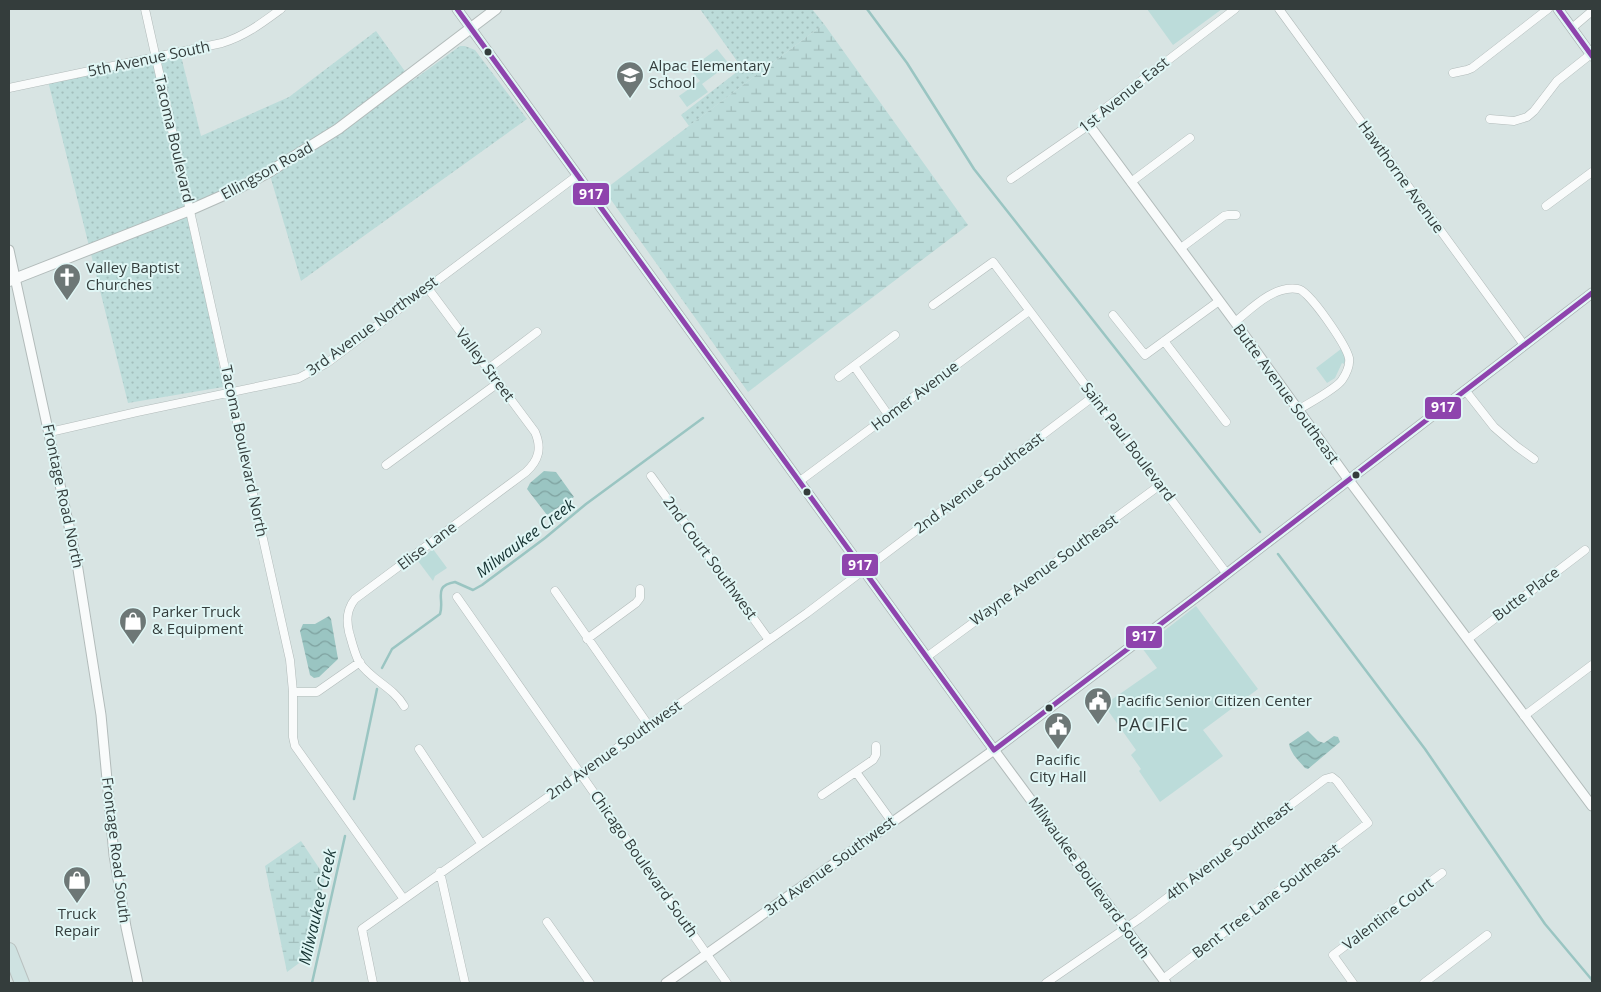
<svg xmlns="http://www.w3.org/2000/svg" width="1601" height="992" font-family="'Open Sans',sans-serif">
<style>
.grass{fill:url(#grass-dots)}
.wetland{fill:url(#wetland-marsh)}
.green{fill:#bcdcda}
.water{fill:url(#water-waves)}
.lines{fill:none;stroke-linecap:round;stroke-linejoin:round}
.stream{stroke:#9ac5c2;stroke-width:2.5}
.minor-casing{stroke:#b2bbba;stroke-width:9}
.tertiary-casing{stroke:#b2bbba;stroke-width:11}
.secondary-casing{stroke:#b2bbba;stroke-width:12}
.motorway-casing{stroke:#b9c0bf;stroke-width:16}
.minor{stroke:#f9fbfb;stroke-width:8}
.tertiary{stroke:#f9fbfb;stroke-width:9}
.secondary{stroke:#f9fbfb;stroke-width:10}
.motorway{stroke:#cee2e1;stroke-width:14}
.bus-1-casing{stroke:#e0f6f5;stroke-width:9}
.bus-1{stroke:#8e44ad;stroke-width:5}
.bus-dot{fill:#343d3c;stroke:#e0f6f5;stroke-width:2}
.labels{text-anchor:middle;stroke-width:4;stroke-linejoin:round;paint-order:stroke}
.street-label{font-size:15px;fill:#343d3c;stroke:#e0f6f5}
.poi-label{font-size:15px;fill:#343d3c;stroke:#e0f6f5;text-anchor:start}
.water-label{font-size:16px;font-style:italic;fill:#153231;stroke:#e0f6f5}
.quarter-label{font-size:18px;letter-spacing:1px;fill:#343d3c;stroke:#e0f6f5}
.line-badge{stroke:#e0f6f5;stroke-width:2}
.badge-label{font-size:14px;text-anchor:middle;font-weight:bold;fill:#fff}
</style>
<defs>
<pattern id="grass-dots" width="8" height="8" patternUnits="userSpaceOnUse" patternTransform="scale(1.25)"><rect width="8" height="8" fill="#bcdcda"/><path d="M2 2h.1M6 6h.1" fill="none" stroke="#a2bebc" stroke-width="1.8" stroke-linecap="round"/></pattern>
<pattern id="wetland-marsh" width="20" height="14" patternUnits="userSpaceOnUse" patternTransform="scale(1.25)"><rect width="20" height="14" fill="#bcdcda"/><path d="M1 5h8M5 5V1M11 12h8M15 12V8" fill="none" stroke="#a2bebc"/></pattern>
<pattern id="water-waves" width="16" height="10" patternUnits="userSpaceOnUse" patternTransform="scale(1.25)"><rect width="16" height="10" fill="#9ac5c2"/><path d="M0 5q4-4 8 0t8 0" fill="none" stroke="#7ea19f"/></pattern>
</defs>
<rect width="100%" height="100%" fill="#d8e4e3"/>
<!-- grass -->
<path class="grass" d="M692,9H812L824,24L689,126L681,115L742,68L700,9Z
M376,31L412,81L460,46H465L475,50L527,119L301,281L269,172L190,210L223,387L128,403L48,81L180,52L201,136L289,97Z"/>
<!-- wetland -->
<path class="wetland" d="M824,24L968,225L748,392L604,190Z
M301,841L325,877L306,958L287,972L265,866Z"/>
<!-- green -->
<path class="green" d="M1147,9H1222L1173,45Z
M717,49L729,64L702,84L708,92L687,107L679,96L700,81L690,69Z
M1341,349C1345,354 1347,357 1344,364L1342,363L1335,378L1327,383L1316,368Z
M433,549L447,568L435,576L433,581L418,561Z
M1196,606L1258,689L1203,730L1223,756L1160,802L1139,771L1141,769L1131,755L1136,750L1104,705L1157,668L1142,648Z"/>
<!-- water -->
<path class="water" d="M544,471L556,472L574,497L547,515L527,489L530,483Z
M329,616L331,619L338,659L319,677L314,678L310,675L300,631L303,624H315Z
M1308,731L1318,741L1324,743L1334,736L1338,737L1340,742L1308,769L1305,768C1299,761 1291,754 1289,744Z"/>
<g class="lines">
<!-- stream -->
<path class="stream" d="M867,9L907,63L974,169L1260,532
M1278,554L1425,749L1545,924L1592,980
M382,668L392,649L440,614C445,599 432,586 455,582L473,590L482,585L545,538L586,504L703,418
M354,799L377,689
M312,983L345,836"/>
<!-- minor casing -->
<g class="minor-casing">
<path id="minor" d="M145,9L290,660L293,692V737L295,746L403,898
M1279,9L1524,345
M1572,28L1592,11
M1453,73L1467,70L1472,68L1548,9
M9,88L222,43C245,36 262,23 281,9
M1490,119L1514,121L1527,117L1534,111L1557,81L1591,54
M1011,179L1089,125L1095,116L1235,9
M1131,182L1190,138
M1546,206L1592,172
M1181,248L1224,216L1228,215H1236
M933,305L993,262L1227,574
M1113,315L1145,355L1219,301
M1235,322C1252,308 1274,285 1298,289C1309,290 1346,345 1349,358C1350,365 1346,374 1342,380C1336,389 1309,403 1298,410
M1164,341L1226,422
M854,366L889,416
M488,369L537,332
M839,377L895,335
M1465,390L1494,427L1516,446L1534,459
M50,432L137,412L299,378L327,363L578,175
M386,465L498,383
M651,476L769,640
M800,481L1029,311
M555,591L649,726
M457,597L727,983
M587,639L636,603L640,598V589
M1468,639L1585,550
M928,656L1160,485
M293,692H317L360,662
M404,706C393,687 371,680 359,662C354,652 352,642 349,632C346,619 347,609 355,599L526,472C539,460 542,448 535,432L427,287
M1524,716L1592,665
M419,749L481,843
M856,772L892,822
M822,795L873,760L876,755V746
M440,872L465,983
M547,922L590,983
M373,983L362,929L807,613L1094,396
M1046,983L1139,919L1325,779L1332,777L1337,781L1368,823L1163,979
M1353,983L1333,955L1442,873
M1424,983L1487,935"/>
</g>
<!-- tertiary casing -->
<g class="tertiary-casing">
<path id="tertiary" d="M457,9L994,750L1166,983
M1558,9L1592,56
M1089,125L1235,322L1348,479L1592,806
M9,250L77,563L101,715L114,855L126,927L138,983
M666,983L994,750L1199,595L1592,293"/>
</g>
<!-- secondary casing -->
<g class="secondary-casing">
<path id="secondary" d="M9,281L190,210L233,191L269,172L338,129L496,9"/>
</g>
<!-- motorway casing -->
<g class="motorway-casing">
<path id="motorway" d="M9,950L22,983"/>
</g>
<!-- minor -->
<use href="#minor" class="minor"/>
<!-- tertiary -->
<use href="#tertiary" class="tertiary"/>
<!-- secondary -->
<use href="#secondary" class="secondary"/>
<!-- motorway -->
<use href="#motorway" class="motorway"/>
<!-- bus-1 casing -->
<g class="bus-1-casing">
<path id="bus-1" d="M457,9L994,750
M1558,9L1592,56
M994,750L1199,595L1592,293"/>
</g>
<!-- bus-1 -->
<use href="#bus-1" class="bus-1"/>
</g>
<!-- icons -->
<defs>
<g id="school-pin" transform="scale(1.4375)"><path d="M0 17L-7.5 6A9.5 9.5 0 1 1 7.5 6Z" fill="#6d7776" stroke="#e0f6f5"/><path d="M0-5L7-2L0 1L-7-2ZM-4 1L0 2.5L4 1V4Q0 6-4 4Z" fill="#fff"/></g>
<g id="church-pin" transform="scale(1.4375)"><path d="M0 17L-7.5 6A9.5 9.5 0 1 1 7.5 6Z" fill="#6d7776" stroke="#e0f6f5"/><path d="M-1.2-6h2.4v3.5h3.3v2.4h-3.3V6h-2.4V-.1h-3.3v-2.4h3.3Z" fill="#fff"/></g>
<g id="shop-pin" transform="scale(1.4375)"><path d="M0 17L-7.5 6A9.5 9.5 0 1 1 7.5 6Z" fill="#6d7776" stroke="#e0f6f5"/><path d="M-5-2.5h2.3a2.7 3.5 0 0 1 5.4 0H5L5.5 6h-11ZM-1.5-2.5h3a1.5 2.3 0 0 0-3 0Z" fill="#fff"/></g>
<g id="civic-pin" transform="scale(1.4375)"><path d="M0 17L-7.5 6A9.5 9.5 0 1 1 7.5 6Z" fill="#6d7776" stroke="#e0f6f5"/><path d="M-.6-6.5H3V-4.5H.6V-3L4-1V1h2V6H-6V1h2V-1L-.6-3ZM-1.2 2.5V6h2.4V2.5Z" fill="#fff"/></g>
</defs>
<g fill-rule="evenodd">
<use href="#school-pin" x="630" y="75"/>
<use href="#church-pin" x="67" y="277"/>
<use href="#shop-pin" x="133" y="621"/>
<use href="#civic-pin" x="1098" y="701"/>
<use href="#civic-pin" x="1058" y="726"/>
<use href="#shop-pin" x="77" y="880"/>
</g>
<!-- markers -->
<g class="bus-dot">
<circle cx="488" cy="52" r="4.5"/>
<circle cx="1356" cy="475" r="4.5"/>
<circle cx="807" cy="492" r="4.5"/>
<circle cx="1049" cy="708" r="4.5"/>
</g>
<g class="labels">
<!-- street labels -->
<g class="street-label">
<text transform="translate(149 59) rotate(-12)" y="5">5th Avenue South</text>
<text transform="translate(1124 95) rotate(-39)" y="5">1st Avenue East</text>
<text transform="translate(174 139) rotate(77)" y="5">Tacoma Boulevard</text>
<text transform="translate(267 171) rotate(-29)" y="5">Ellingson Road</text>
<text transform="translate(1401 177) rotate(54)" y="5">Hawthorne Avenue</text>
<text transform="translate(372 326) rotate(-36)" y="5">3rd Avenue Northwest</text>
<text transform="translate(485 365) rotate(53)" y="5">Valley Street</text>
<text transform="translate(1286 394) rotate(54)" y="5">Butte Avenue Southeast</text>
<text transform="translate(915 396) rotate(-37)" y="5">Homer Avenue</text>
<text transform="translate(1128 442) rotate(53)" y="5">Saint Paul Boulevard</text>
<text transform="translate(244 451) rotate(78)" y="5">Tacoma Boulevard North</text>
<text transform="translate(979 483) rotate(-37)" y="5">2nd Avenue Southeast</text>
<text transform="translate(63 496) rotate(78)" y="5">Frontage Road North</text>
<text transform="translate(427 546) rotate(-37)" y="5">Elise Lane</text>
<text transform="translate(710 558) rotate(54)" y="5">2nd Court Southwest</text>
<text transform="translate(1044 570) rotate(-36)" y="5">Wayne Avenue Southeast</text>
<text transform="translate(1526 594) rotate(-37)" y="5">Butte Place</text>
<text transform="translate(614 750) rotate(-35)" y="5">2nd Avenue Southwest</text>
<text transform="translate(116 850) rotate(83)" y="5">Frontage Road South</text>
<text transform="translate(1229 851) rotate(-37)" y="5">4th Avenue Southeast</text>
<text transform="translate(644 864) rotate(55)" y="5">Chicago Boulevard South</text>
<text transform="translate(830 866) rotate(-36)" y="5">3rd Avenue Southwest</text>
<text transform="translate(1089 878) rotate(54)" y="5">Milwaukee Boulevard South</text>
<text transform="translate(1266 901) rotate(-37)" y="5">Bent Tree Lane Southeast</text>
<text transform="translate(1388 914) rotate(-37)" y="5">Valentine Court</text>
</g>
<!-- poi labels -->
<g class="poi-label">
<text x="649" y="71">Alpac Elementary<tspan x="649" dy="17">School</tspan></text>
<text x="86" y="273">Valley Baptist<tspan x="86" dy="17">Churches</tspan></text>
<text x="152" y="617">Parker Truck<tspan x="152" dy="17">&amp; Equipment</tspan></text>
<text x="1117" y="706">Pacific Senior Citizen Center</text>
<text x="1058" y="765" text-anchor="middle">Pacific<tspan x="1058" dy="17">City Hall</tspan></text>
<text x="77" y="919" text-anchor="middle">Truck<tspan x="77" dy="17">Repair</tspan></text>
</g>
<!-- water labels -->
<g class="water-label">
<text transform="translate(525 538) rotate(-37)" y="6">Milwaukee Creek</text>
<text transform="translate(317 907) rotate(-77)" y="6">Milwaukee Creek</text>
</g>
<!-- quarter labels -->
<g class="quarter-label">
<text x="1153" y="731">PACIFIC</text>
</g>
</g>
<g class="line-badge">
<rect x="572" y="182" width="38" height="24" rx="5" fill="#8e44ad"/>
<rect x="1424" y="396" width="38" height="24" rx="5" fill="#8e44ad"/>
<rect x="841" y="553" width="38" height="24" rx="5" fill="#8e44ad"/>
<rect x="1125" y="625" width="38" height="24" rx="5" fill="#8e44ad"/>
</g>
<g class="badge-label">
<text x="591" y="199">917</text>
<text x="1443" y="412">917</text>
<text x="860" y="570">917</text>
<text x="1144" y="641">917</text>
</g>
<!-- border -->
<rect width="1601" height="992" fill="none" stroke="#343d3c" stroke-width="20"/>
</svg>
